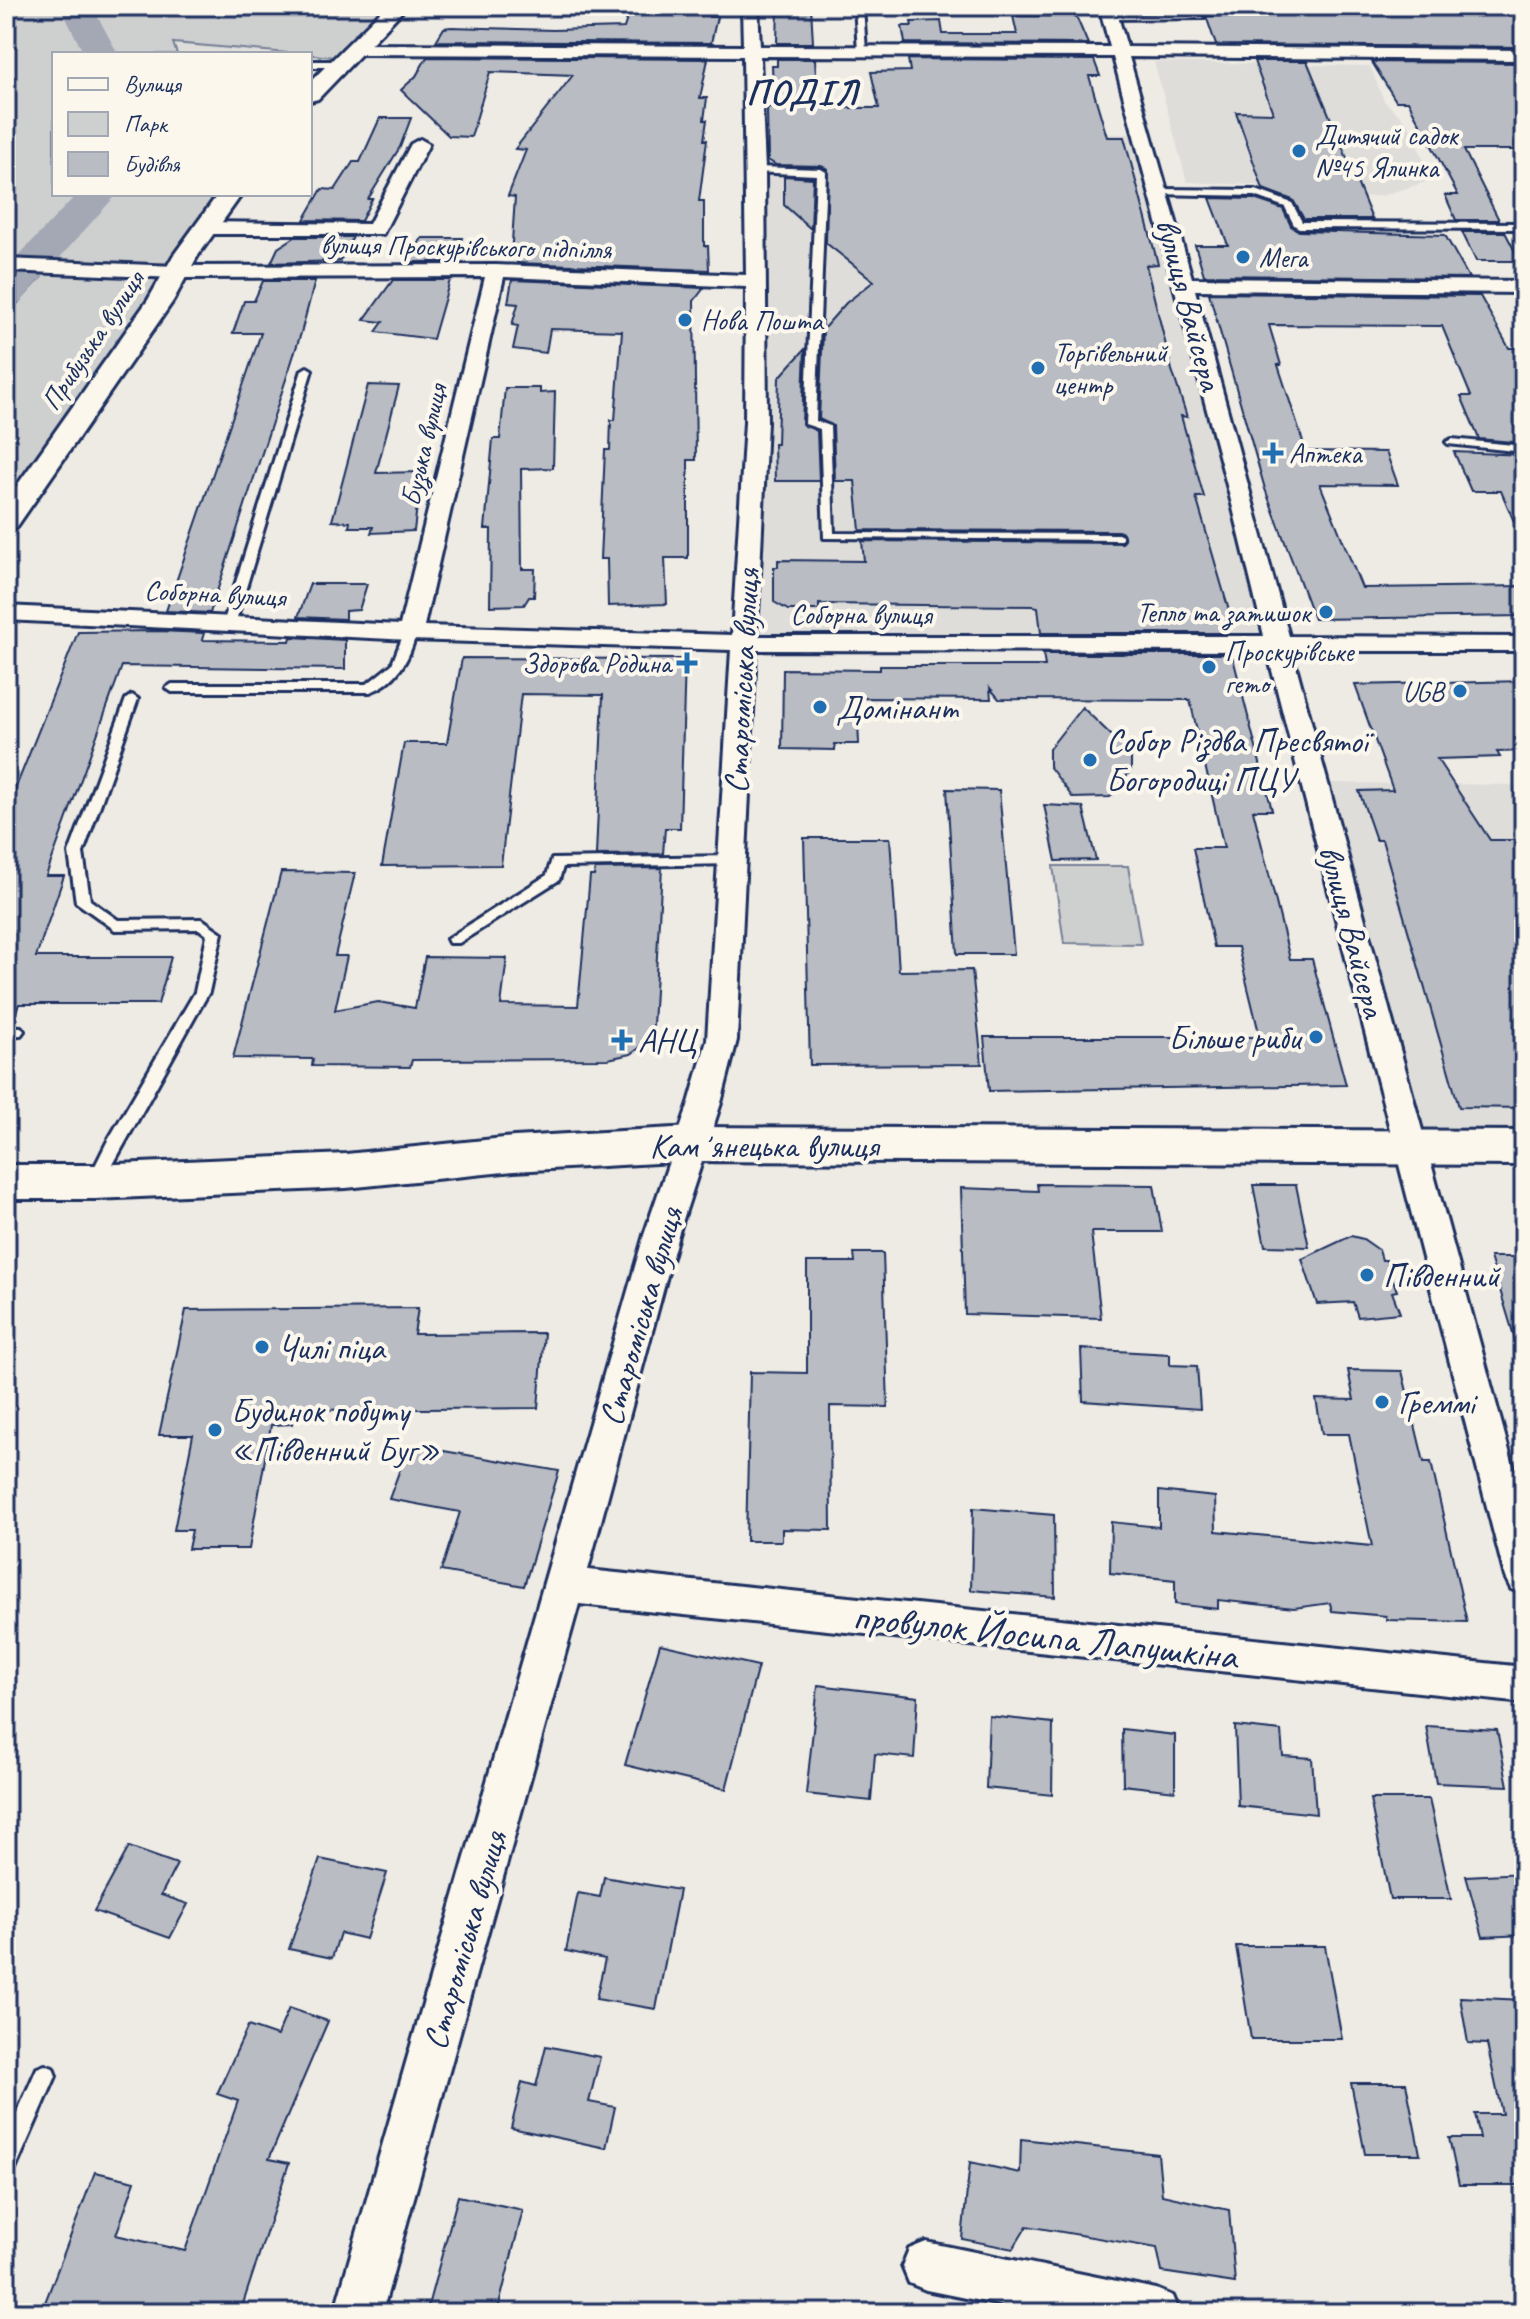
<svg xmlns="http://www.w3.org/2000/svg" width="1530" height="2319" font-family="Caveat,sans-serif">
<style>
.built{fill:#deddda}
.green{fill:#cecfcf;stroke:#747f96;stroke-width:2}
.water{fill:#a3a8b4;stroke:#6d7892;stroke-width:2}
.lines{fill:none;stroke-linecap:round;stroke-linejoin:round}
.river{fill:#a3a8b4;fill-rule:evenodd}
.building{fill:#b9bcc3;stroke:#1b2f5e;stroke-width:2}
.service-casing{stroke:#1b2f5e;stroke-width:6}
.minor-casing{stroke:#1b2f5e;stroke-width:6}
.tertiary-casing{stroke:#1b2f5e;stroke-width:6}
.primary-casing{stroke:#1b2f5e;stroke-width:6}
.service{fill:#fbf7ec;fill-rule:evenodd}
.minor{fill:#fbf7ec;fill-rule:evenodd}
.tertiary{fill:#fbf7ec;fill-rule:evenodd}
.primary{fill:#fbf7ec;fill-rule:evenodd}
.poi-dot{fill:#1f6fb2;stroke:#fbf7ec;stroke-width:3}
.labels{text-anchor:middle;stroke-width:8;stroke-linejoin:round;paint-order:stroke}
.far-poi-label{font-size:28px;fill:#1b2f5e;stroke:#fbf7ec;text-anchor:start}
.far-street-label{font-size:28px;fill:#1b2f5e;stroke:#fbf7ec}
.street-label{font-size:34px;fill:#1b2f5e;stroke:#fbf7ec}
.poi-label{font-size:34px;fill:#1b2f5e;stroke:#fbf7ec;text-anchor:start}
.far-district-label{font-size:36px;font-weight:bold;letter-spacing:2px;fill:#1b2f5e;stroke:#fbf7ec}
.near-street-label{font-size:40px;fill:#1b2f5e;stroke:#fbf7ec}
</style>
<rect width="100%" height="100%" fill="#eeebe4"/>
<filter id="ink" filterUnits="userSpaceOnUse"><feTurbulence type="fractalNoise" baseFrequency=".0125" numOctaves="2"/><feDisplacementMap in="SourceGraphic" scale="16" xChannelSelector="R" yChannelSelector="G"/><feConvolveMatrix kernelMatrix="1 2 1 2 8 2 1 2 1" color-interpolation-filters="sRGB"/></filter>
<g filter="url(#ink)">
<!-- built -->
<path class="built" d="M172,43L303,54H177Z
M1154,62L1370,66L1384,101L1408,123L1432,180L1381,196L1318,199L1255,185L1187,182Z
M761,106H911L915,134H1133L1264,638L756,636Z
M1326,783L1524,785V1136L1425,1135Z"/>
<!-- green -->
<path class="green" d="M6,6H389L335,57L173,43L177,54H54V194H220L168,268L6,261Z
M6,270L163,276L115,350L6,504Z
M1053,866H1128L1141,944L1064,943Z"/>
<!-- water -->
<path class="water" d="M8,276L41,278L6,316V279Z"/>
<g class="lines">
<!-- river -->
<path class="river" d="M60,6H92L118,54H84Z
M77,194H117L20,302L6,305V269Z"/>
</g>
<!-- building -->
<path class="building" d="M631,6L711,8L709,17H717L711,43L436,41L444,28L451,27L553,30L624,28Z
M778,6H811L813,43H777Z
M1299,6H1455L1457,9L1524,11V47L1216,45L1206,16H1222L1220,11H1230L1228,8Z
M1013,16H1076L1088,44L905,43L902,26H912L911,22L941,21L943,34H1017Z
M427,57L708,59L700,98H707L704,120H707L704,140H707L699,201H704V246H708L709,270L517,263L519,257H511L515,197L508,196L526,150L515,149L573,75L490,72L471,137L449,136L401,90L416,76Z
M777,59H815L818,108H879L871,72L910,71L908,59L1094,60L1100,76H1089L1107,137H1124L1158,264L1146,265L1172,370L1187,417L1181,416L1204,497H1196L1232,621H1223L1226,633H1041L1038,607L1033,606L819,604V610H788L774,602V567H778V560L864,561L862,541L1122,543L1125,540L1123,533L1118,531L860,530L855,481H835L833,426L819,419L823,329L846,303L874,281L826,243L828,169L821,166L776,165L768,160L767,108H774L772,66H777Z
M1254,61H1307L1372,219H1304L1293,200L1263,189L1236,112L1273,113Z
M1372,62L1524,63V150H1464L1499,220H1456L1445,195H1458L1408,101H1396Z
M380,118H411L400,147L368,199H372L361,221L304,220L322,189L335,190L353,162H360Z
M784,176L813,178L811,229L784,205Z
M1210,198L1254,199L1283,209L1291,226L1299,231L1445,235L1469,278L1204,275L1195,245H1228Z
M1462,232H1505L1520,261H1476Z
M295,237H353L340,261L271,263L278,248Z
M422,238H462L455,262H406Z
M393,280H450L433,339L376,332L383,322L364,320Z
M512,280L704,288L694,301L696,460H688V558H665L667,604L608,606L607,559H600L605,450H610L611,420H615L622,331L550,329L546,353L513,349L518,326L512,325L518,304L508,303Z
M263,281H315L301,333L210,613L166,611L261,333H233L244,301H254Z
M1209,293L1480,296L1509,348H1524V443L1479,439L1461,396H1471L1442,326L1269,325L1281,365H1278L1306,451L1386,452L1398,485L1320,484L1362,588L1524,586V616L1314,619L1265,489Z
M805,349L802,424L817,431L819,481H775L774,444H777L779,378Z
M368,385L399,386L376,473L421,472L414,531L371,533L373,527H349L350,522L332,521Z
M505,388H540V393L555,392L553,468L521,469L522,569H535L534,597H529L524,605L490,606L491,529H485L493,439H500Z
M1454,452L1524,455V545L1501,491H1471Z
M310,584H367L359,610L345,611V619L298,617Z
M159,631L204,633L202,640L290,641L291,637L345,640V669L122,666L46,876H64L36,957H171L158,1004H19L12,1023H6V812L78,632Z
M1043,654H1232L1272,810H1253L1290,959H1312L1346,1085L989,1091L984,1037H1260L1238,947H1214L1193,848H1224L1190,700L999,699L990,688L991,699L857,698L859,744H835V750L782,749L783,669L880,670V666H1045Z
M462,658L685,659L680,828H665L663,854L596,855L603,695L521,694L501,865L382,866L404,743H447Z
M1524,681V751L1497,752L1500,757L1437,759L1490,840H1524V1108L1459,1107L1382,840H1376L1359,791L1393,790L1355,685Z
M1082,707L1131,754V770L1110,797L1073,798L1049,766V749Z
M947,789L999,790L1014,954H957Z
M1044,805L1083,807L1096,860L1056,861Z
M804,838H890L899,971L972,970L982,1064L810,1065Z
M662,868L653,1025L648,1042L631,1054L608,1059L412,1060L410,1067L312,1066L313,1059L233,1058L281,872L355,873L335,956H347L335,1010L378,1002L415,1008L425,957L507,958L501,1005L578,1006L590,876H594L595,869Z
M1037,1184L1154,1185L1162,1232H1091L1101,1318L965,1314L961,1188L1038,1191Z
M1253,1185H1296L1309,1247L1265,1246Z
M1351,1236L1363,1239L1379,1250L1382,1260H1386L1397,1291L1392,1292L1400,1313L1358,1317L1353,1302L1317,1304L1302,1259Z
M854,1253H883L888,1407L830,1406L831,1530L782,1529V1541H746L750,1372L807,1373V1262H855Z
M1490,1257H1524V1345L1517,1346Z
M418,1308L414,1334L544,1333L538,1408L295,1410L292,1424L271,1425L249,1549H188L192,1530H174L193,1435H159L186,1310Z
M1081,1349L1170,1354V1365L1197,1366L1200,1409L1083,1401Z
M1348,1370L1402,1371L1424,1462H1431L1467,1622L1387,1620L1386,1616L1332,1611L1330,1603L1294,1608L1218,1600V1609L1175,1604V1580L1110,1573L1111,1522L1159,1527V1491L1215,1497L1216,1531L1372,1546L1349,1434H1322L1316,1399L1354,1400Z
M409,1445L559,1471L524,1586L441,1571L460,1512L389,1499Z
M973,1508L1054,1515L1055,1597L971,1590Z
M660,1644L758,1666L726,1789L625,1765Z
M818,1685L918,1697L914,1758L875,1754L871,1801L806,1794Z
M989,1716L1053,1723L1052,1795L986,1788Z
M1235,1726L1281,1731L1283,1756L1312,1758L1316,1814L1238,1806Z
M1426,1726L1497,1730L1508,1786L1436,1783Z
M1122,1729L1175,1735V1791L1123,1785Z
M1370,1799H1429L1451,1899H1390Z
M129,1847L177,1864L161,1895L188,1904L170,1938L94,1911Z
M320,1859L387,1873L366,1939L340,1933L332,1958L289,1949Z
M1524,1873V1935L1483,1937L1466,1876Z
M604,1877L679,1890L656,2009L596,1999L605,1959L566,1951L578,1893L600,1897Z
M1236,1946H1325L1342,2039H1251Z
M1460,1997L1524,2000V2185H1459L1449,2138H1480L1475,2114H1502L1487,2044L1468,2043Z
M289,2008L328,2021L269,2159L289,2163L240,2313H41L95,2172L135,2181L116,2235L185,2251L238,2101L217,2094L248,2026L277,2036Z
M546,2046L600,2057L589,2102L615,2107L606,2148L511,2128L522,2082L536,2086Z
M1351,2083H1406L1420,2154H1365Z
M1021,2139L1158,2154L1162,2195L1229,2210L1235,2283L1162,2272L1157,2248L1027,2226L1013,2249L962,2239L970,2162L1020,2173Z
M458,2196L523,2210L497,2313H426Z"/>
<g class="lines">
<!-- service casing -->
<g class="service-casing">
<path id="service" d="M855,6H863L866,52L862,55L858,52Z
M1200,14L1203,18L1110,19L1106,17L1110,15Z
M310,61H337L341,64L337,67H310Z
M756,167L821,169L826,172L816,421L830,426L834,533L1118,534L1122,536V540L824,538L820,429L805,424L816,175L753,172L751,170Z
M1159,189L1256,190L1292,203L1302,222L1524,223V229L1299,228L1294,225L1285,207L1255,196L1156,194V190Z
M307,367L312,370L235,624L233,627H225L223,624L302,370Z
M1452,439L1524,446V452L1448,444L1446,442Z
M410,629L416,633C410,659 396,683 370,692H172L166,688L172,684H367L392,664L404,633Z
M132,695L138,699L83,853L90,900L118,920L202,919L222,933L209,992L101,1186H89L87,1182L107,1142L195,992L207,935L199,929L115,930L76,902L69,853L126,699Z
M731,856L736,858L738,861L736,864L563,867L559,880L459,943H449L447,939L547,875L552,859Z
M6,1026L21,1027L24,1031L21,1035L6,1036Z
M45,2065L53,2068L56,2076L14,2172L6,2175V2138L37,2068Z"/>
</g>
<!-- minor casing -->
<g class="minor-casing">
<path id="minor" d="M742,6H758L760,46L1110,47L1099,6H1115L1127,47L1524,50V60L1129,57L1192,278L1524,281V293L1195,290L1289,636L1524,637V651H1292L1524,1506V1594L1511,1589L1505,1577L1267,651L756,650L737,1040L721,1103L678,1235L588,1570L1524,1667V1703L579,1604L382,2313H334L644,1235L689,1103L707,1040L731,650L410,640L6,620V606L400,625L485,277L176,278L6,271V259L176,266L496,265L746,275L743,56L351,54L343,49L351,44L743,46ZM760,56L1113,57L1233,508L1264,636H757L767,422L765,170ZM504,277L746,287L745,422L732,635L424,626Z
M420,139L429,144L383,234H204L194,228L204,222L369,224L411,144Z
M926,2242L1156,2289L1173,2296L1180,2313H1040L926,2290L909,2283L902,2266L909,2249Z"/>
</g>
<!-- tertiary casing -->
<g class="tertiary-casing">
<path id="tertiary" d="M386,6H407L318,99L310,101V82Z
M218,194H242L197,257L173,301L16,528L6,531V501L148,300L173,256Z"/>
</g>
<!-- primary casing -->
<g class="primary-casing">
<path id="primary" d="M692,1127L1524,1131V1165L692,1161L514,1171L346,1188L95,1199H6V1165H95L346,1154L514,1137Z"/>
</g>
<!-- service -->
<use href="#service" class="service"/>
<!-- minor -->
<use href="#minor" class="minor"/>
<!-- tertiary -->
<use href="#tertiary" class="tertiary"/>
<!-- primary -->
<use href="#primary" class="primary"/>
</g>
</g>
<!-- markers -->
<g class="poi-dot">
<circle cx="1299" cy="151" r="8"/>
<circle cx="1243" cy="257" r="8"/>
<circle cx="685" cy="320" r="8"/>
<circle cx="1038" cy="368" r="8"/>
<path d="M1269 441h8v8h8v8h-8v8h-8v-8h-8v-8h8z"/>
<circle cx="1326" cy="612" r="8"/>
<path d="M683 651h8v8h8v8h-8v8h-8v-8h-8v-8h8z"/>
<circle cx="1209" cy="667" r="8"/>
<circle cx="1460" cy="691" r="8"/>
<circle cx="820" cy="707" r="8"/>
<circle cx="1090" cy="760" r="8"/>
<circle cx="1316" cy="1037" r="8"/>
<path d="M618 1028h8v8h8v8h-8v8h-8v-8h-8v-8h8z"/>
<circle cx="1367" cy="1275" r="8"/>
<circle cx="262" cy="1347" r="8"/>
<circle cx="1382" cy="1402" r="8"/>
<circle cx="215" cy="1430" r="8"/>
</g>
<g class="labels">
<!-- far-poi labels -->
<g class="far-poi-label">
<text x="1315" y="145">Дитячий садок<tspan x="1315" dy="32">№45 Ялинка</tspan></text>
<text x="1259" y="267">Мега</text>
<text x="701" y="330">Нова Пошта</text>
<text x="1054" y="362">Торгівельний<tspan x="1054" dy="32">центр</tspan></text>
<text x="1289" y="463">Аптека</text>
<text x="1310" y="622" text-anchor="end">Тепло та затишок</text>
<text x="1225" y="661">Проскурівське<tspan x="1225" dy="32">гето</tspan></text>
<text x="671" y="673" text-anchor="end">Здорова Родина</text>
<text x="1444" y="701" text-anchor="end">UGB</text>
</g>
<!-- far-street labels -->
<g class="far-street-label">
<text transform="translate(466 246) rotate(1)" y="10">вулиця Проскурівського підпілля</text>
<text transform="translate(92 340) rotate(-56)" y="10">Прибузька вулиця</text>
<text transform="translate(423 445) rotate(-77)" y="10">Бузька вулиця</text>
<text transform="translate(215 593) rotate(3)" y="10">Соборна вулиця</text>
<text x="861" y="624">Соборна вулиця</text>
</g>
<!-- street labels -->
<g class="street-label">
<text transform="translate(1190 304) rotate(75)" y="12">вулиця Вайсера</text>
<text transform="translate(741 681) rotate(-87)" y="12">Староміська вулиця</text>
<text transform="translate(1353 931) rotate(75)" y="12">вулиця Вайсера</text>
<text x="764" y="1157">Камʼянецька вулиця</text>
<text transform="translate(640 1316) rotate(-74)" y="12">Староміська вулиця</text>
<text transform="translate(464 1940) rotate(-74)" y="12">Староміська вулиця</text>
</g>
<!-- poi labels -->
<g class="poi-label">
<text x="836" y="719">Домінант</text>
<text x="1106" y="752">Собор Різдва Пресвятої<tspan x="1106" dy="39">Богородиці ПЦУ</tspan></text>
<text x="1300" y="1049" text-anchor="end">Більше риби</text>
<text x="638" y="1052">АНЦ</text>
<text x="1383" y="1287">Південний</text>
<text x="278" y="1359">Чилі піца</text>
<text x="1398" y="1414">Греммі</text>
<text x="231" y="1422">Будинок побуту<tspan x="231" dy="39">«Південний Буг»</tspan></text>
</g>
<!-- far-district labels -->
<g class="far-district-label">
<text x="803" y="104">ПОДІЛ</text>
</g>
<!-- near-street labels -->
<g class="near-street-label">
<text transform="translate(1045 1635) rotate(6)" y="14">провулок Йосипа Лапушкіна</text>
</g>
</g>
<!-- margin -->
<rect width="1530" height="2319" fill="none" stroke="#fbf7ec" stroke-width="32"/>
<rect x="16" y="16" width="1498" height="2287" fill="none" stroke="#1b2f5e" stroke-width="3" filter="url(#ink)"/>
<!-- legend -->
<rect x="52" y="52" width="260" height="144" fill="#fbf7ec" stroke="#a1a7b3" stroke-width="2"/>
<rect x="68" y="78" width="40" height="12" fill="#fbf7ec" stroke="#a1a7b3" stroke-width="2"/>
<text x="124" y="92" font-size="24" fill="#1b2f5e">Вулиця</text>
<rect x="68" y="112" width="40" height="24" fill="#cecfcf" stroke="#a1a7b3" stroke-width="2"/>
<text x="124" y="132" font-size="24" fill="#1b2f5e">Парк</text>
<rect x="68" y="152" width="40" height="24" fill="#b9bcc3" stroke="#a1a7b3" stroke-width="2"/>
<text x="124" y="172" font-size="24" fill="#1b2f5e">Будівля</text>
</svg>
